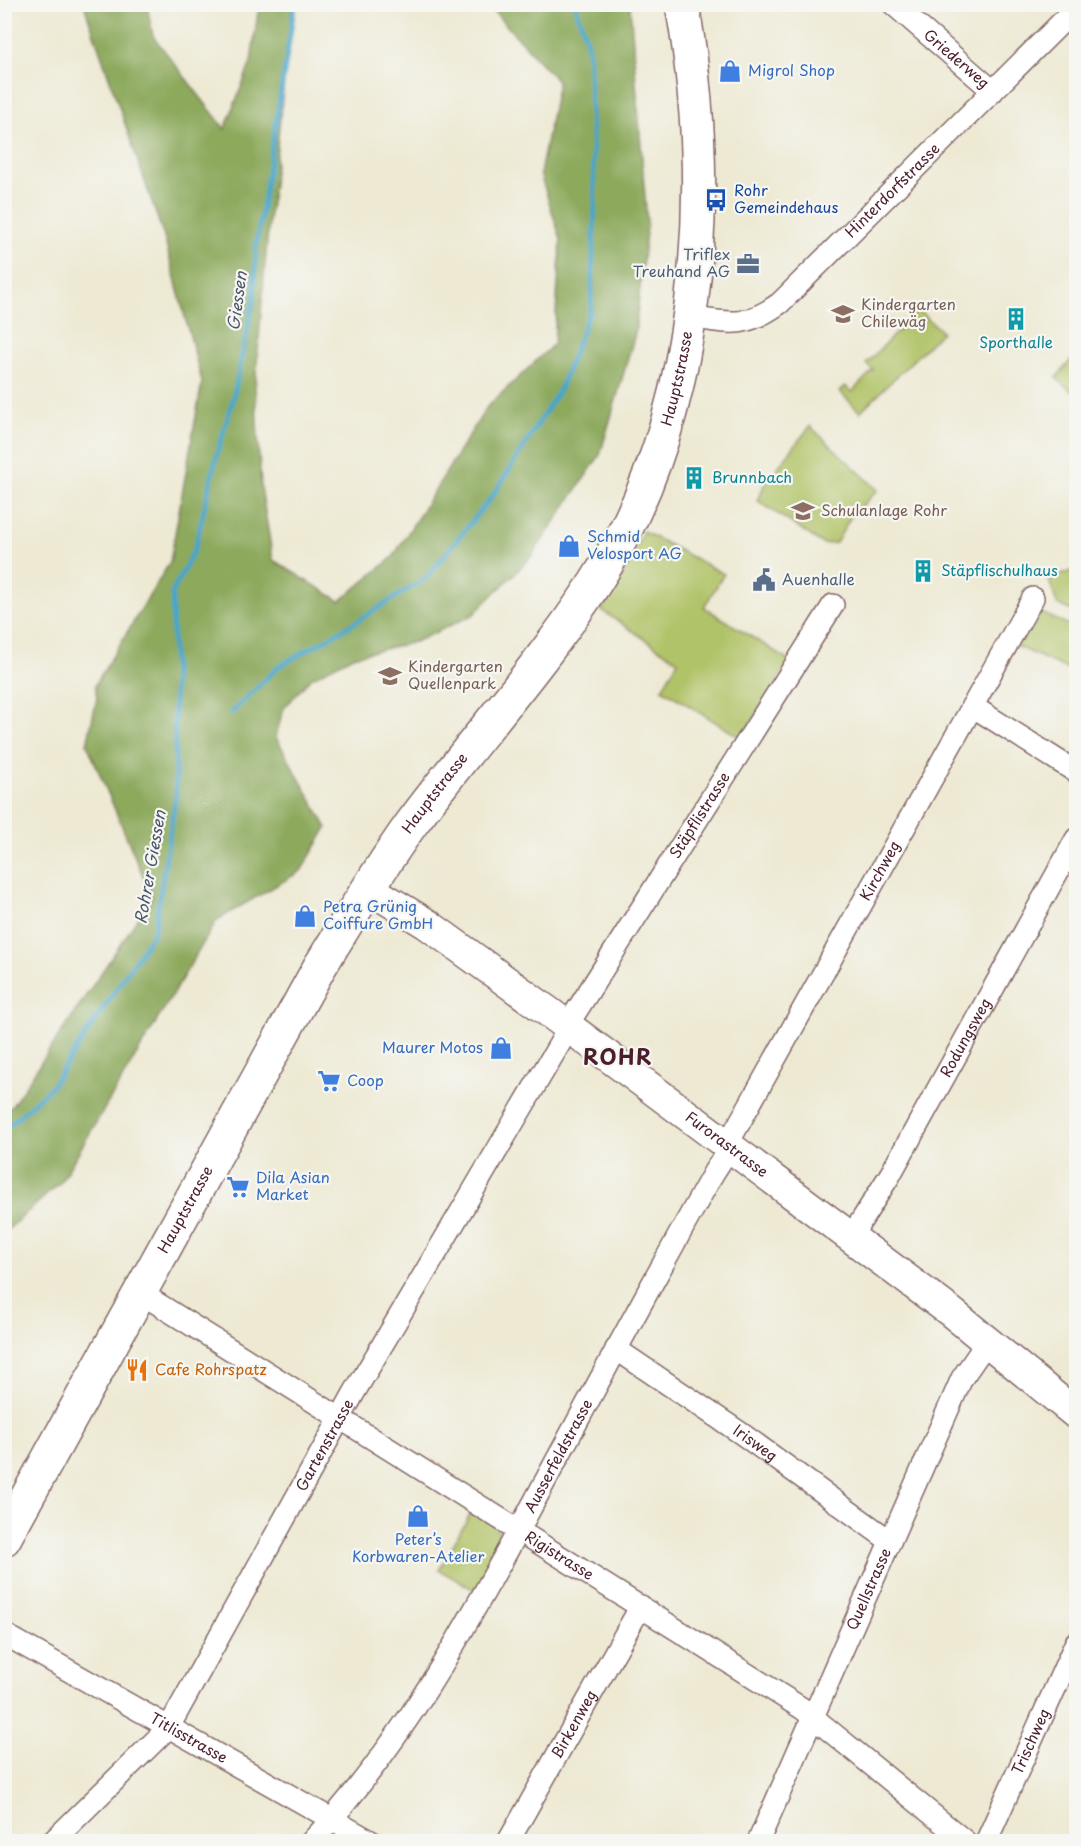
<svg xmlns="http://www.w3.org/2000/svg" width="1081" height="1846" font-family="'Playpen Sans',sans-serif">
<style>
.green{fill:#b0c367;stroke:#7d7149;stroke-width:1.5}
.forest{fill:#8ca95c;stroke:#6b6444;stroke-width:1.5}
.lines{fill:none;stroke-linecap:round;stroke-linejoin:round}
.stream{stroke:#4aa5c8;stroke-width:5}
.street-casing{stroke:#836666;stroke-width:24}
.secondary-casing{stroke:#836666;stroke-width:33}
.primary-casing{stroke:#836666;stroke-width:36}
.street{stroke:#fff;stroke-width:21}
.secondary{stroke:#fff;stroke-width:30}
.primary{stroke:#fff;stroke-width:33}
.labels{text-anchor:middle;stroke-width:4.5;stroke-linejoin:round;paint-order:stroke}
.street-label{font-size:15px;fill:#4a1f2b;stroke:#f6f6f2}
.shop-label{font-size:15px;fill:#366cbe;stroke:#f6f6f2;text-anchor:start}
.transit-label{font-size:15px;fill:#164399;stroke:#f6f6f2;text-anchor:start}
.service-label{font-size:15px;fill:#4e5e75;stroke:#f6f6f2;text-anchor:end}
.education-label{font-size:15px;fill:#785e54;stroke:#f6f6f2;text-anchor:start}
.culture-label{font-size:15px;fill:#0d838f;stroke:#f6f6f2;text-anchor:start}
.food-label{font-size:15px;fill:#c56008;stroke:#f6f6f2;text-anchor:start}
.water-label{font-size:16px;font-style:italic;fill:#4a556a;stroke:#f6f6f2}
.district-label{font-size:21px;font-weight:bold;letter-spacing:1.5px;fill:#4a1f2b;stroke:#f6f6f2}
</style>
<rect width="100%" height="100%" fill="#f6f6f2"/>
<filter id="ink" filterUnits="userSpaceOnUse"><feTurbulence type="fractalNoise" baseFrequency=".0167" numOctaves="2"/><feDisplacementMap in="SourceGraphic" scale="12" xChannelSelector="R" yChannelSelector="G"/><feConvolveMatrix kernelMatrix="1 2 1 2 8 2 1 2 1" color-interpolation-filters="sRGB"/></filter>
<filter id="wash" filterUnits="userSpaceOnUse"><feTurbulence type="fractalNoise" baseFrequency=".008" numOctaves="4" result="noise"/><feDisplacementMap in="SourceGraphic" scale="24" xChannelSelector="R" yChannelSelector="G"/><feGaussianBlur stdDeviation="1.35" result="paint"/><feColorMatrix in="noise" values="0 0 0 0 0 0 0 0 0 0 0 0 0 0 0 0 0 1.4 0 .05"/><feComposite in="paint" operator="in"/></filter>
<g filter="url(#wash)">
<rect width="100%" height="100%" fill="#ede9d3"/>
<!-- green -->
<path class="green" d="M918,310L942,332L860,412L840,392L845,386L852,392L873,370L866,364Z
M1076,354V395L1056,378Z
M810,426L878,490L850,518L836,543L823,544L758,501L764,485Z
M643,531L724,574L704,607L790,661L741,738L662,689L678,661L601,610L625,572Z
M1076,569V613L1057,604L1049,580Z
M1039,612L1076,628V673L1016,646Z
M472,1511C480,1516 489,1521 495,1527C511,1543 485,1576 476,1591L439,1570Z"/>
<!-- forest -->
<path class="forest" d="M84,5H147L153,36L225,129L251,62L259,5H292L267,241L255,388L261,487L273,560L340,601L393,557L487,407L554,344L561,240L540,174L558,82L495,13L493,5H630L647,223L635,334L600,455L531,557L473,615L415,642L353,656L311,678L283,709L276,737L327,828L301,871L217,920L60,1183L5,1232V1111L12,1106L152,897L87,744L97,698L95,685L170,562L202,382L164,237Z"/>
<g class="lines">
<!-- stream -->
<path class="stream" d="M231,713L278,667L356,622L426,578L494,494L560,389L591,308L595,203L588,45L575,4
M4,1130L51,1087L154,932L176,795L172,593L195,548L216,458L233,399L254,298L256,246L295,4"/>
</g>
</g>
<g filter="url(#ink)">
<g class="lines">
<!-- street casing -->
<g class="street-casing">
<g id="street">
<path id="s1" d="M893,4L993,91"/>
<path id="s2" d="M688,317C730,323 744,329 780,303L1076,8"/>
<path d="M972,706L1076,772"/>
<path id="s3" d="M567,1026L833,605"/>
<path id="s4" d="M727,1145L1033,598"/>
<path id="s5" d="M851,1237L890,1175L1076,839"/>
<path id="s6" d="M139,1292L803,1709L966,1842"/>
<path id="s7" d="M616,1349L742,1434L890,1541"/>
<path id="s8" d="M4,1634L372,1842"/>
<path id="s9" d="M52,1842L169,1727L354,1393L569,1028"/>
<path id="s10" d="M311,1842C405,1742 469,1621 534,1502C593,1392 653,1281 714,1172L730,1147"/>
<path id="s11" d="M508,1842L641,1606"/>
<path id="s12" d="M758,1842L962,1378L987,1342"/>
<path id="s13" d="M986,1842L1076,1642"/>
</g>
</g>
<!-- secondary casing -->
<g class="secondary-casing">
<g id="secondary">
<path id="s14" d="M368,888L427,924L550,1013L951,1312L1076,1414"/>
</g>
</g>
<!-- primary casing -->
<g class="primary-casing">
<g id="primary">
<path id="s15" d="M4,1539L319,968C349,919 378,870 412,823C472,742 540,667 595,583C702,419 716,192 682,4"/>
</g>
</g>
<!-- street -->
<use href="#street" class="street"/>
<!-- secondary -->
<use href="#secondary" class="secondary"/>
<!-- primary -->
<use href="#primary" class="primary"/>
</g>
</g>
<!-- icons -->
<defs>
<g id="shop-bare" transform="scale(1.8)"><path d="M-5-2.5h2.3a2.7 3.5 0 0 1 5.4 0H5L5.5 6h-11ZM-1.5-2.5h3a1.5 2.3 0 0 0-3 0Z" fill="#3f7fe0" stroke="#f6f6f2" stroke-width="2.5" paint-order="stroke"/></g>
<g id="bus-bare" transform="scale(1.8)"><path d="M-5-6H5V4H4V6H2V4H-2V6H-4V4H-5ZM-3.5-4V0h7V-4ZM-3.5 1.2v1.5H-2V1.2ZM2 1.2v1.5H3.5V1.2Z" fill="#1a4fb4" stroke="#f6f6f2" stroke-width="2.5" paint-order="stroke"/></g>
<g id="office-bare" transform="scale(1.8)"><path d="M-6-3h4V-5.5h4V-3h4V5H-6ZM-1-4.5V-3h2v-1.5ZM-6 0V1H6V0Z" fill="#5c6f8a" stroke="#f6f6f2" stroke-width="2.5" paint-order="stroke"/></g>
<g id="school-bare" transform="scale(1.8)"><path d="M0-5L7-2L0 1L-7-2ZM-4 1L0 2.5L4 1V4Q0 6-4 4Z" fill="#8d6e63" stroke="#f6f6f2" stroke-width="2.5" paint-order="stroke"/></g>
<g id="building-bare" transform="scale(1.8)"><path d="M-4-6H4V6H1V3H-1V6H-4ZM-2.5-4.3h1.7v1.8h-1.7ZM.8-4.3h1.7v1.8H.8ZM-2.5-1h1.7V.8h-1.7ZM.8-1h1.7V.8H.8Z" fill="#0f9aa8" stroke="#f6f6f2" stroke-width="2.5" paint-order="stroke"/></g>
<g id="civic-bare" transform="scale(1.8)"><path d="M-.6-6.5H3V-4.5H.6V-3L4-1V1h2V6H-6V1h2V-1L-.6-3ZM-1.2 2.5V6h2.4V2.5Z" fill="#5c6f8a" stroke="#f6f6f2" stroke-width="2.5" paint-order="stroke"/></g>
<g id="supermarket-bare" transform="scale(1.8)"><path d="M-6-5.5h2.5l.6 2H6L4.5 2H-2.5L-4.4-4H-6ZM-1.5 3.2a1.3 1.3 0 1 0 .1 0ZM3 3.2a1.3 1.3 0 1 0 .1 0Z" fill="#3f7fe0" stroke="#f6f6f2" stroke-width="2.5" paint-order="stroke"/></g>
<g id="restaurant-bare" transform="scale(1.8)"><path d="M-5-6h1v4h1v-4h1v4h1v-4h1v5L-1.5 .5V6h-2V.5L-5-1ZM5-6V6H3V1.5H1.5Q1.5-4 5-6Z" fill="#e8710a" stroke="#f6f6f2" stroke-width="2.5" paint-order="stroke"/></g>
</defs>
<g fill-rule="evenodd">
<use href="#shop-bare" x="730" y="71"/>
<use href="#bus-bare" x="716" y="200"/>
<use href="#office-bare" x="748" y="264"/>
<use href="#school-bare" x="843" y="314"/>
<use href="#building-bare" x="1016" y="319"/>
<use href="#building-bare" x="694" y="478"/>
<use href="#school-bare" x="803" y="511"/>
<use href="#shop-bare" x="569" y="546"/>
<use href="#building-bare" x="923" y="571"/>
<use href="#civic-bare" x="764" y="580"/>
<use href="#school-bare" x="390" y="676"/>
<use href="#shop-bare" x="305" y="916"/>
<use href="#shop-bare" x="501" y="1048"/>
<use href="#supermarket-bare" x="329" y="1081"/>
<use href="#supermarket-bare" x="238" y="1187"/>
<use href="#restaurant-bare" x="137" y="1370"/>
<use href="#shop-bare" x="418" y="1516"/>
</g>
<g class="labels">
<!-- street labels -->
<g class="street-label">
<text dy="5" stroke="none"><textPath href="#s1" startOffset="84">Griederweg</textPath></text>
<text dy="5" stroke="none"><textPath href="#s2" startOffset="256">Hinterdorfstrasse</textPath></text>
<text dy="5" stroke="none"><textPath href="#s15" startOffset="1348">Hauptstrasse</textPath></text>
<text dy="5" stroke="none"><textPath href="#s15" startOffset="862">Hauptstrasse</textPath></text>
<text dy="5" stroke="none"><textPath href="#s3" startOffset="249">Stäpflistrasse</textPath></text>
<text dy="5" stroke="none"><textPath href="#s4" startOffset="314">Kirchweg</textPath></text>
<text dy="5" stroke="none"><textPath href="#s5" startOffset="230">Rodungsweg</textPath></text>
<text dy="5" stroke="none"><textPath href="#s14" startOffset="441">Furorastrasse</textPath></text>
<text dy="5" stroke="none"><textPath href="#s15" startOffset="376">Hauptstrasse</textPath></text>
<text dy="5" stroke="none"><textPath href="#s7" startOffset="168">Irisweg</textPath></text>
<text dy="5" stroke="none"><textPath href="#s9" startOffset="486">Gartenstrasse</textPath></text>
<text dy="5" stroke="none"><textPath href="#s10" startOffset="460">Ausserfeldstrasse</textPath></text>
<text dy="5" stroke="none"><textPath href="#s6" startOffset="496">Rigistrasse</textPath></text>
<text dy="5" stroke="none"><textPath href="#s12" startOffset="276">Quellstrasse</textPath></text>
<text dy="5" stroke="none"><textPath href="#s11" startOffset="135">Birkenweg</textPath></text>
<text dy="5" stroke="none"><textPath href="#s8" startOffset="212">Titlisstrasse</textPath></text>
<text dy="5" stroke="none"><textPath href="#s13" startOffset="110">Trischweg</textPath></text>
</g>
<!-- shop labels -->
<g class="shop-label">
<text x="748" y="76">Migrol Shop</text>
<text x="587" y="542">Schmid<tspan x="587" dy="17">Velosport AG</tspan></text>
<text x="323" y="912">Petra Grünig<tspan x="323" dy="17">Coiffure GmbH</tspan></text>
<text x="483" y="1053" text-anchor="end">Maurer Motos</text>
<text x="347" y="1086">Coop</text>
<text x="256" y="1183">Dila Asian<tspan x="256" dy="17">Market</tspan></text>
<text x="418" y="1545" text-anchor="middle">Peter’s<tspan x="418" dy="17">Korbwaren-Atelier</tspan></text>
</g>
<!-- transit labels -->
<g class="transit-label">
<text x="734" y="196">Rohr<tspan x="734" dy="17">Gemeindehaus</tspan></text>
</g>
<!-- service labels -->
<g class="service-label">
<text x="730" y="260">Triflex<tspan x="730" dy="17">Treuhand AG</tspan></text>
<text x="782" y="585" text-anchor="start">Auenhalle</text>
</g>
<!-- education labels -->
<g class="education-label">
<text x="861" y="310">Kindergarten<tspan x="861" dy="17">Chilewäg</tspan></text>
<text x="821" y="516">Schulanlage Rohr</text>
<text x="408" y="672">Kindergarten<tspan x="408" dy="17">Quellenpark</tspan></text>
</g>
<!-- culture labels -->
<g class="culture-label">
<text x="1016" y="348" text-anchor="middle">Sporthalle</text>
<text x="712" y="483">Brunnbach</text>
<text x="941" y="576">Stäpflischulhaus</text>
</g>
<!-- food labels -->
<g class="food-label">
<text x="155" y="1375">Cafe Rohrspatz</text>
</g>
<!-- water labels -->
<g class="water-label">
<text transform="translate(237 301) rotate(-82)" y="6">Giessen</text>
<text transform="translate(150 867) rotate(-80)" y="6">Rohrer Giessen</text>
</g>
<!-- district labels -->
<g class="district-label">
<text x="618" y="1065">ROHR</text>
</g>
</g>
<!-- margin -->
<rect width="1081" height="1846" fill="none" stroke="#f6f6f2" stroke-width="24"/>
</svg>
